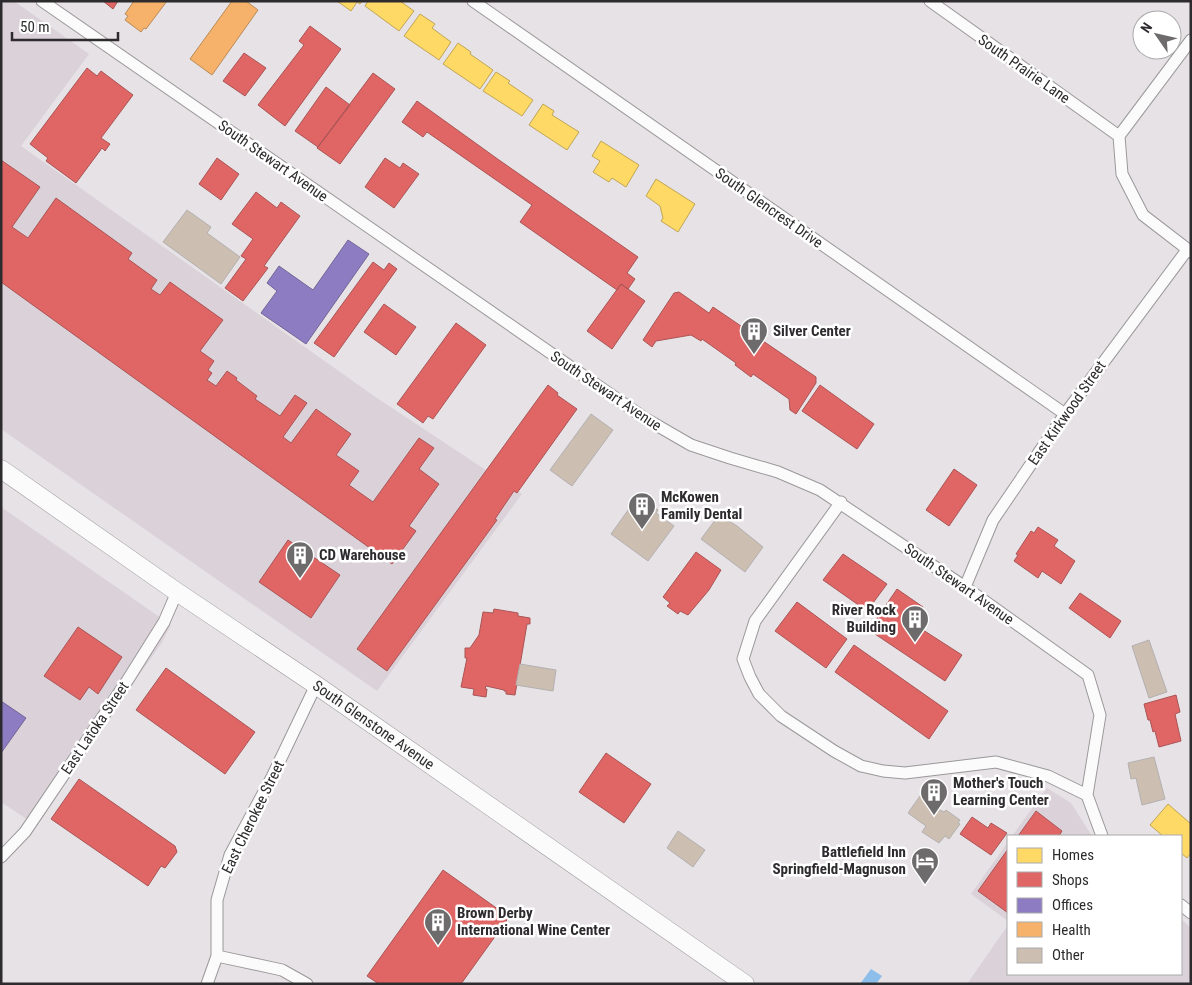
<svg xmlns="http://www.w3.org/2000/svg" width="1192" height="985" font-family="'Roboto Condensed',sans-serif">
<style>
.built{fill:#dbd2d9}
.water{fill:#8cbdeb}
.homes{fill:#ffd966;stroke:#c0a555}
.shops{fill:#e06666;stroke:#aa5455}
.offices{fill:#8e7cc3;stroke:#716496}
.health{fill:#f6b26b;stroke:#ba8a58}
.building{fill:#ccbeb1;stroke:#b3b0b1}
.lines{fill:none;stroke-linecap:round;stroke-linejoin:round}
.street-casing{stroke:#9b989a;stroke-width:13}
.primary-casing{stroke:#9b989a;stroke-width:19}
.street{stroke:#fbfbfb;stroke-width:11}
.primary{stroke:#fbfbfb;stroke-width:18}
.labels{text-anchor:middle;stroke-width:5;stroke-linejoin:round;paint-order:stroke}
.street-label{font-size:15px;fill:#2d2b2d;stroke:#fff}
.poi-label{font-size:15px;font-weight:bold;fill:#2d2b2d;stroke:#fff;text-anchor:start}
</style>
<rect width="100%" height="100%" fill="#e6e2e5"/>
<!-- built -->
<path class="built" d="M1,1H14L89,54L21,146L374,396L522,494L377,691L1,429Z
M1,507L171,625L161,644L34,824L1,802Z
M1047,788L1071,803L1092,836H1012Z
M1008,842V921L971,894Z
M1181,919L1191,928V984H967L1008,925V974H1181Z"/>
<!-- water -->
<path class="water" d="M871,969L882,976L876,984H860Z"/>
<!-- homes -->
<path class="homes" d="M337,1H362L360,4L357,2L351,11Z
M368,1H400L414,11L399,31L365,6Z
M420,14L435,24L432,28L451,42L439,60L404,36Z
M458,43L471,52L470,54L493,70L480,89L443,64Z
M496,72L510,81L508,83L533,100L522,116L483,91Z
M543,104L554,111L552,115L579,132L567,150L529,125Z
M601,141L639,165L626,187L612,178L609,182L593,172L600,161L592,156Z
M656,179L695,204L678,232L661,221L663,218L660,206L646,196Z
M1168,804L1191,824V853L1187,858L1181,853V836H1163L1150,825Z"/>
<!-- shops -->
<path class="shops" d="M103,1H118L113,9Z
M310,26L341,49L285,126L258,105L304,45L299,41Z
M244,53L266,68L245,96L223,81Z
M87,68L97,76L101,71L133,95L101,138L110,144L105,151L102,148L76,183L46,161L48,158L30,144Z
M373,73L395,89L340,164L317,148Z
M326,87L350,105L318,147L295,131Z
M417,101L499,160L638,257L627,273L635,279L628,289L621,284L617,290L520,222L532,205L427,132L423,137L402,122Z
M217,158L239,174L221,200L199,184Z
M385,158L400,168L403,163L419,174L394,208L365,187Z
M1,160L40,187L12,227L28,238L56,198L132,253L128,259L157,280L151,289L160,295L170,282L223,320L200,351L214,361L208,370L212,373L207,380L216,386L227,371L237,378L236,380L257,396L255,399L280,416L295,395L307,403L283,437L291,443L316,409L351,434L336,455L359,471L349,485L373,502L419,438L434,448L419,469L439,484L409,526L416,531L392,564L1,282Z
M256,192L277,208L281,202L300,216L264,266L268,268L243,301L225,288L246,259L241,256L253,239L232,224Z
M373,262L384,270L389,263L397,269L334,357L314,343Z
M621,284L645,301L612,349L587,331Z
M679,292L709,313L713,307L816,377V383L796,414L790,410L789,399L753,374L751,377L735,365L736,363L702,339L701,341L691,335L656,341L652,347L643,340L674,293Z
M384,304L416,327L396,355L364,332Z
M456,323L486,345L433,419L428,416L423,423L397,404Z
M548,385L558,393L557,395L577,409L517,493L514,491L495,519L497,520L387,671L357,649Z
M820,385L874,424L857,449L802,411Z
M954,469L977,485L949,526L926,510Z
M1038,527L1058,540L1054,546L1075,561L1061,584L1042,571L1038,578L1014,561L1018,555L1016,554L1031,531L1034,533Z
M288,540L340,575L311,618L259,582Z
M696,552L721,570L709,590L688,615L680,611L678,614L667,606L670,603L663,597Z
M843,554L887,584L867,611L823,580Z
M897,589L923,607L917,616L921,619L923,630L962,655L945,681L869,630Z
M1080,593L1121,621L1110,638L1069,608Z
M797,602L847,639L826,668L775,631Z
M494,609L518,613V616L530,618V624H527L515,695L506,694V691H504V690L486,686L485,689H487L486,697L473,695L474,689L461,687L467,658H465V648H470L479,635L483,612L493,613Z
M78,627L122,657L98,694L89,687L80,700L44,676Z
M854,645L948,711L929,739L835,672Z
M166,668L255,732L225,774L136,710Z
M1176,695L1180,712L1175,714L1181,741L1159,747L1155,731L1153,732L1150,720H1148L1144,704Z
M606,753L651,784L624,823L579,792Z
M79,779L175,846L177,852L165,868L161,866L148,886L51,819Z
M1036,811L1062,831L1059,836H1018Z
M972,817L988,828L991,823L1007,833L991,855L960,834Z
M1008,849V913L978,891Z
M443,870L509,917L461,984H379L367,976Z"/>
<!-- offices -->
<path class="offices" d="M348,240L369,254L306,344L261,313L277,291L267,283L279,266L313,290Z
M1,701L26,718L1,753Z"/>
<!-- health -->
<path class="health" d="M134,1H167L146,29L144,28L141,32L125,20L128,16L125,14Z
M232,1H246L258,10L212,75L190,59Z"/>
<!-- building -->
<path class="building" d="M187,210L211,227L207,233L240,257L221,284L163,242Z
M591,414L613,430L572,486L550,470Z
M636,499L647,506L649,504L658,510L656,513L674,526L648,561L611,534Z
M719,515L737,526L763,547L745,572L701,539Z
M1149,640L1167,692L1149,698L1132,646Z
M520,664L556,670L553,691L516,685Z
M1154,757L1165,799L1142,805L1136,778L1131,779L1128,763Z
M920,796L933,805L936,802L941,805L938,809L944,812L946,810L960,820L958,823L960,824L949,839L945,836L939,843L922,832L926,826L908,813Z
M678,831L705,850L693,867L667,848Z"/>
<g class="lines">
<!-- street casing -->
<g class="street-casing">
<path id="street" d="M42,1L646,419L691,445L730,458L778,472L820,490L965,587L1088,675L1100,715L1087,795
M473,1L1065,414
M930,1L1119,136
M1119,136L1122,174L1143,215L1191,252
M1119,136L1191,40
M841,502L755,621L743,659L750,677L759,694L781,716L834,751L861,766L883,771L905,773L996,762L1048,776L1087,795L1102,836
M965,587L993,520L1065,414L1187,250
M1,857L25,832L127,681L164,622L177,592
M1181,905L1191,913
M217,956L282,970L307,984
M207,984L217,956V900L230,855L272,777L316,685"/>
</g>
<!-- primary casing -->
<g class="primary-casing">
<g id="primary">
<path id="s1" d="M1,469L177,592L316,685L745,984"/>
</g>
</g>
<!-- street -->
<use href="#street" class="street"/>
<!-- primary -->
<use href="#primary" class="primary"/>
</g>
<!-- icons -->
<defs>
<g id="building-pin" transform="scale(1.4375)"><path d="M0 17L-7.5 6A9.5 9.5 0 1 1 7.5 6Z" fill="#6e6b6d" stroke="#fff"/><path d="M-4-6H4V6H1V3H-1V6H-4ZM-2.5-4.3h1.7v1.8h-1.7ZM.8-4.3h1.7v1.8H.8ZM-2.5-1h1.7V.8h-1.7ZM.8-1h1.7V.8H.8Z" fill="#fff"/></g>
<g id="hotel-pin" transform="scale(1.4375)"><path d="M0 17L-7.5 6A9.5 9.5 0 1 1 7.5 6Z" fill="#6e6b6d" stroke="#fff"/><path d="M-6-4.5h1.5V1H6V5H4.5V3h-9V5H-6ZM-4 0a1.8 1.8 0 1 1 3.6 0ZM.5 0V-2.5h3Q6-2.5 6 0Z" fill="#fff"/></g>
</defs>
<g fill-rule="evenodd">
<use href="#building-pin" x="754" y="331"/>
<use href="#building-pin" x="642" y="506"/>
<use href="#building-pin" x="300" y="555"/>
<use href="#building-pin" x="915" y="619"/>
<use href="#building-pin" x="934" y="792"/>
<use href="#hotel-pin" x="925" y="861"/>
<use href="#building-pin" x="438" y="922"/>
</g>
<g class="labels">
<!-- street labels -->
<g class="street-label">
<text transform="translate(1024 69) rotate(35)" y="5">South Prairie Lane</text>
<text transform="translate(273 161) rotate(35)" y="5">South Stewart Avenue</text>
<text transform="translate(769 208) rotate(35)" y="5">South Glencrest Drive</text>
<text transform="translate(606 391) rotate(34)" y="5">South Stewart Avenue</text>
<text transform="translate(1067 413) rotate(-55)" y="5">East Kirkwood Street</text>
<text transform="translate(959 584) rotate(35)" y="5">South Stewart Avenue</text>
<text dy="5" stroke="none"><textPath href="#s1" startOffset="452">South Glenstone Avenue</textPath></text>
<text transform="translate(95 728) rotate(-56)" y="5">East Latoka Street</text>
<text transform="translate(253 817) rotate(-64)" y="5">East Cherokee Street</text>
</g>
<!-- poi labels -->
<g class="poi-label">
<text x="773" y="336">Silver Center</text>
<text x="661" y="502">McKowen<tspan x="661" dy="17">Family Dental</tspan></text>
<text x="319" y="560">CD Warehouse</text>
<text x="896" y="615" text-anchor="end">River Rock<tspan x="896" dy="17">Building</tspan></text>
<text x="953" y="788">Mother's Touch<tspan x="953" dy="17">Learning Center</tspan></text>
<text x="906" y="857" text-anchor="end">Battlefield Inn<tspan x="906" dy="17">Springfield-Magnuson</tspan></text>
<text x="457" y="918">Brown Derby<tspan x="457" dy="17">International Wine Center</tspan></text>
</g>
</g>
<!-- border -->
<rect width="1192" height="985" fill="none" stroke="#2d2b2d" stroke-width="5"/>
<!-- legend -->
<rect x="1007" y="835" width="175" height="140" fill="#ffffff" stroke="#abaaab"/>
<rect x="1017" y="848" width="25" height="15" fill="#ffd966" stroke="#abaaab"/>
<text x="1052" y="860" font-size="15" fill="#2d2b2d">Homes</text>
<rect x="1017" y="872" width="25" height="15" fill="#e06666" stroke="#abaaab"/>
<text x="1052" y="885" font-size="15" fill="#2d2b2d">Shops</text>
<rect x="1017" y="898" width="25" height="15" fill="#8e7cc3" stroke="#abaaab"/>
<text x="1052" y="910" font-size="15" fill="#2d2b2d">Offices</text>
<rect x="1017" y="922" width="25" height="15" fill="#f6b26b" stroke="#abaaab"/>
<text x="1052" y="935" font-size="15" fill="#2d2b2d">Health</text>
<rect x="1017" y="948" width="25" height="15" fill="#ccbeb1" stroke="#abaaab"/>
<text x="1052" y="960" font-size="15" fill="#2d2b2d">Other</text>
<!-- north arrow -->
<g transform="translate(1157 35) rotate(304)"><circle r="24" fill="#ffffff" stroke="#abaaab"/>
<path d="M0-4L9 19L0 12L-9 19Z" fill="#6e6b6d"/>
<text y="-8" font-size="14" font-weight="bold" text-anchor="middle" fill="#2d2b2d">N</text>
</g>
<!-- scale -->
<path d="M12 32v8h106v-8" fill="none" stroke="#2d2b2d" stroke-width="2.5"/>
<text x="20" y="32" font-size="15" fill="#2d2b2d" stroke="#ffffff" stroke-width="4" paint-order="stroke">50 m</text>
</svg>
